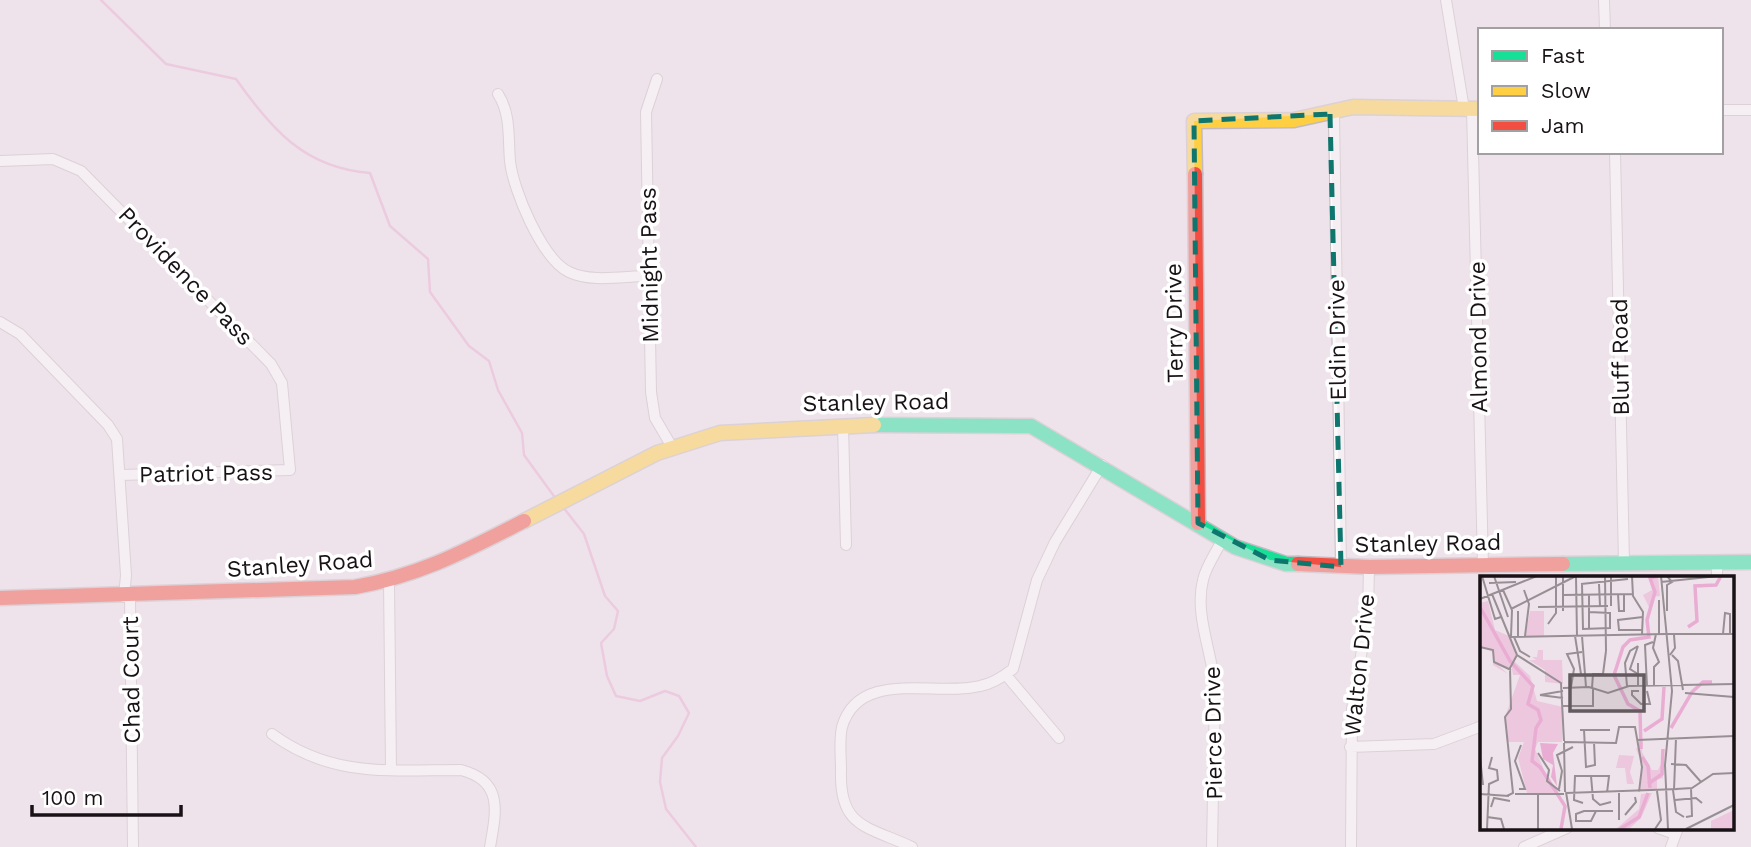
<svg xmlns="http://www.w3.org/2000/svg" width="1751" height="847" font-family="'Work Sans',sans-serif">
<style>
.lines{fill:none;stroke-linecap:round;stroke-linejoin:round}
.stream{stroke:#e9add4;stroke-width:2.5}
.street-casing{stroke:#c3bac0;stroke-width:12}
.fast-casing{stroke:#c3bac0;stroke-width:17}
.slow-casing{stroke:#c3bac0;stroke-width:17}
.jam-casing{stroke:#c3bac0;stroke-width:17}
.street{stroke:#fcfbfc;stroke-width:10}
.fast{stroke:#16e098;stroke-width:14}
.slow{stroke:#ffcf43;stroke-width:14}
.jam{stroke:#f24e42;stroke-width:14}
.marked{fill:none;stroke:#0f766e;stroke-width:5;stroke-dasharray:14 9;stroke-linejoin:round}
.labels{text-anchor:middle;stroke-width:7;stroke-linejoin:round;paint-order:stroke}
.street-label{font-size:23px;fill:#181216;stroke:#fff}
.inset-river{fill:none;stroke:#e9add4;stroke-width:3.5}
.inset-road{fill:none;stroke:#988f95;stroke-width:2}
.view{fill:#635b60;fill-opacity:0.15;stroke:#635b60;stroke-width:3.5}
.inset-edge{fill:none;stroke:#181216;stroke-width:3.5}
</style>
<rect width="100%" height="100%" fill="#eee3ea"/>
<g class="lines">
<!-- stream -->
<path class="stream" d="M101,0L166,64L236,79C272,130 305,168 370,173L390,226L428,259L430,292L469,346L489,361L498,390L522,433L524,455L556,499
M563,507L584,534L605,596L618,611L614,629L601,643L607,676L616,696L640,701L665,691L679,696L689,713L678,736L662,758L660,782L666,809L696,847"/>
<!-- street casing -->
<g class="street-casing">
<path id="street" d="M1446,0L1464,109
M1604,0L1605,30
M657,79L646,112L651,392L655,418L672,447
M498,94C511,114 508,138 510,161C513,190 542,259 569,272C592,283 624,276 649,276
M1472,109L1483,565
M1721,110H1751
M1334,112L1341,567
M1615,152L1624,562
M0,161L53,159L81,171L271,364L282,383L290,470L121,475
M0,322L20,334L108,425L117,439L126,575L124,597
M843,425L846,545
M1717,578V563
M389,581L391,770
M130,597L133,847
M1006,675L1059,738
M272,734C332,778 390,770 461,770C504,781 496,812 490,847
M1350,747L1434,744L1482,726
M1658,828L1675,834
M912,847C867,826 839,828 841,770C841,756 839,740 842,727C859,668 936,697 980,686C991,684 1004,676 1013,669L1037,580L1055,542L1102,465
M1212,847L1215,689C1213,654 1194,615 1203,580C1206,566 1216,553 1222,540
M1351,847L1352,709L1368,614L1369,567
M1524,847L1567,828
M1671,847L1678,828"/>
</g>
<!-- fast casing -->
<g class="fast-casing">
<path id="fast" d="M874,425L1031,426L1235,547L1286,564H1298
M1563,564L1751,562"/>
</g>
<!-- slow casing -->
<g class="slow-casing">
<path id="slow" d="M1195,174L1194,121L1294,120L1353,107L1480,109
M524,521L657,453L720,433L874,425"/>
</g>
<!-- jam casing -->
<g class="jam-casing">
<path id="jam" d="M1195,174L1198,523
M1298,564L1369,567L1563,564
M0,598L355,587C421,575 465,551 524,521"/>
</g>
<!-- street -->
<use href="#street" class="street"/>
<!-- fast -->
<use href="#fast" class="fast"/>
<!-- slow -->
<use href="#slow" class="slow"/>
<!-- jam -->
<use href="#jam" class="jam"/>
</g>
<!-- marked area -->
<path d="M0 0H1751V847H0ZM1330,114L1341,567L1270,560L1198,523L1194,121Z" fill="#eee3ea" fill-opacity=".55" fill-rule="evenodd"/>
<path class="marked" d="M1330,114L1341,567L1270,560L1198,523L1194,121Z"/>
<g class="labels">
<!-- street labels -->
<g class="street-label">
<text transform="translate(649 265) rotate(-91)" y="8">Midnight Pass</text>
<text transform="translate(186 276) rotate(46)" y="8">Providence Pass</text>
<text transform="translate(1174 323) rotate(-91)" y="8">Terry Drive</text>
<text transform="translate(1478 337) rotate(-91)" y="8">Almond Drive</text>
<text transform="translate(1337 340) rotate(-91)" y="8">Eldin Drive</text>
<text transform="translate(1620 357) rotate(-91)" y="8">Bluff Road</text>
<text transform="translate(876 402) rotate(-1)" y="8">Stanley Road</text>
<text transform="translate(206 473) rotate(-1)" y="8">Patriot Pass</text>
<text transform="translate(1428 543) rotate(-1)" y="8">Stanley Road</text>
<text transform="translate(300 564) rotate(-4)" y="8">Stanley Road</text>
<text transform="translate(1359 665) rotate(-84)" y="8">Walton Drive</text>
<text transform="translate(131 680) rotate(-91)" y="8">Chad Court</text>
<text transform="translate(1213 733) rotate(-91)" y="8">Pierce Drive</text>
</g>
</g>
<!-- overview -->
<g transform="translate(1480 576)">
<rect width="254" height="254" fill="#eee3ea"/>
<path d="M168,0H178L180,20L172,21L170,33L163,19L172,14ZM8,25L15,54L29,60L37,79L34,85L50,100L57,125L83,131L82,166H58L55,173L74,217H47L38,182L44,166H27L25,141L40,99H33L31,87L30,94L18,89L28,98L13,89V76L0,71V31L10,47L0,27ZM50,35H64V60L45,61ZM58,74H63V84H82L83,108L65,106V94L49,84H56L52,81H57ZM163,165L162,176L172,194H178L183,184V202L177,204V214L160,215L163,189L156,173ZM139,179L154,180L150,196L154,208H147L145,192H136ZM172,217L161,242L149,253H136L159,233L161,218ZM254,234V253H231V245Z" fill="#ecc7de"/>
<path d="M60,167L78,168L73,177L77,210L71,201L73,189L63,183Z" fill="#e9add4"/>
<path class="inset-river" d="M0,31L30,85L53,110L48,128L58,134L61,144L56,152L52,185L60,191L85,230L81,253M208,51L217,45L215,10L236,9L241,0M191,152L212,116L223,106H232M164,155L182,143L184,111M161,173L160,135L148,128L134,99L143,71L150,64L169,61L167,44L175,16L170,2L177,0M162,181L168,190L170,212M168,208L182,198L183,173M140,253L159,241L168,217"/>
<path class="inset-road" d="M2,0L15,43L21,41M14,0L28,41M83,0V35M125,0L126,75M131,0V30M152,0L153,20L163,36L162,58M181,0L192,115L185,189L188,253M187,0L192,6L187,9V35M96,1L97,60M181,6L238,0M9,7L36,6M101,8L148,3M102,8L103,53L130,52V37L109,36M119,8L120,30M23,14L32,34L31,60M44,14L49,28L45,60M12,18L37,79L81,107L84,165M138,18L139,35H144V18M83,19L153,18M109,19V53M0,23L57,0M179,24V58M58,31L128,30M31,33L96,0M68,48L76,37V0M162,54H139L138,44L163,41M185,58H254M243,58L245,37L250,38V58M95,60L101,98M102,60L106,111M30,61L185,58M34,61L40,75L50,81M38,61V35M158,70L150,93L158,98M0,71L13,74L14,86L31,94M190,79L195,72L194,59M192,79L198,85L203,114M158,87V110M123,98L126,75M174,109V91L179,86L173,72L176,58M147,110L145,87L150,75L158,70M167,110L165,69L173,66M91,111L94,93L87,78L102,76M83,112L109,111L128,117L149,110L254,108M112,112L113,98H123M159,115H152V119L161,128H170L167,115M205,117L254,121M60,119L83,115M60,119L83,122M83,130H113V113M100,154H130M104,154L106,191L115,189L114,166M157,164L254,160M84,166L136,167L139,151H155L162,191L159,216M84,167L85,216M58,177L69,194L67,205L80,215M0,181L3,209M191,188L206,189L221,206M111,200L113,223L120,229L131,226M39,213H45L35,185L41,169M79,213L82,195L77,179L93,171M196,213L212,212L233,198L254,197M193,214L196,236L204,241M194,214L196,162M86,216L92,253M58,217V253M86,217L199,213M0,218L29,220M35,218H84M27,220L33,217L25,141L31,133L30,92L37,79M195,224L216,222L222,227M103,227L94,224L95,200H129L127,217M11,231L14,222L30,225M145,239L156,226L155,221M7,241L21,243L24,253M206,241L212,240L211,212M139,244V217M95,245H111L116,235M96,245V238L104,235H133M7,253L9,208L18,204L17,194L9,192L12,181M175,253L181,244L177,215M206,253L254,229"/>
<path class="view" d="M90,99H164V135H90Z"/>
<rect width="254" height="254" class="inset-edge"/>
</g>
<!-- legend -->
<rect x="1478" y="28" width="245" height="126" fill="#ffffff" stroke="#a3a0a2" stroke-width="2"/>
<rect x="1492" y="51" width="35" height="10" fill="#16e098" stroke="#a3a0a2" stroke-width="2"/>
<text x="1541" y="63" font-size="21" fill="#181216">Fast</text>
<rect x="1492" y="86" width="35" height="10" fill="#ffcf43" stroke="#a3a0a2" stroke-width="2"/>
<text x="1541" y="98" font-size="21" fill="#181216">Slow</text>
<rect x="1492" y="121" width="35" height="10" fill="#f24e42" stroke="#a3a0a2" stroke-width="2"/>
<text x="1541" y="133" font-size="21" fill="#181216">Jam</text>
<!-- scale -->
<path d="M32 805v10h149v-10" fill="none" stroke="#181216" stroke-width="3.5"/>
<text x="42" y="805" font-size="21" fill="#181216" stroke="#ffffff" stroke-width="5" paint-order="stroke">100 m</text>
</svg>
